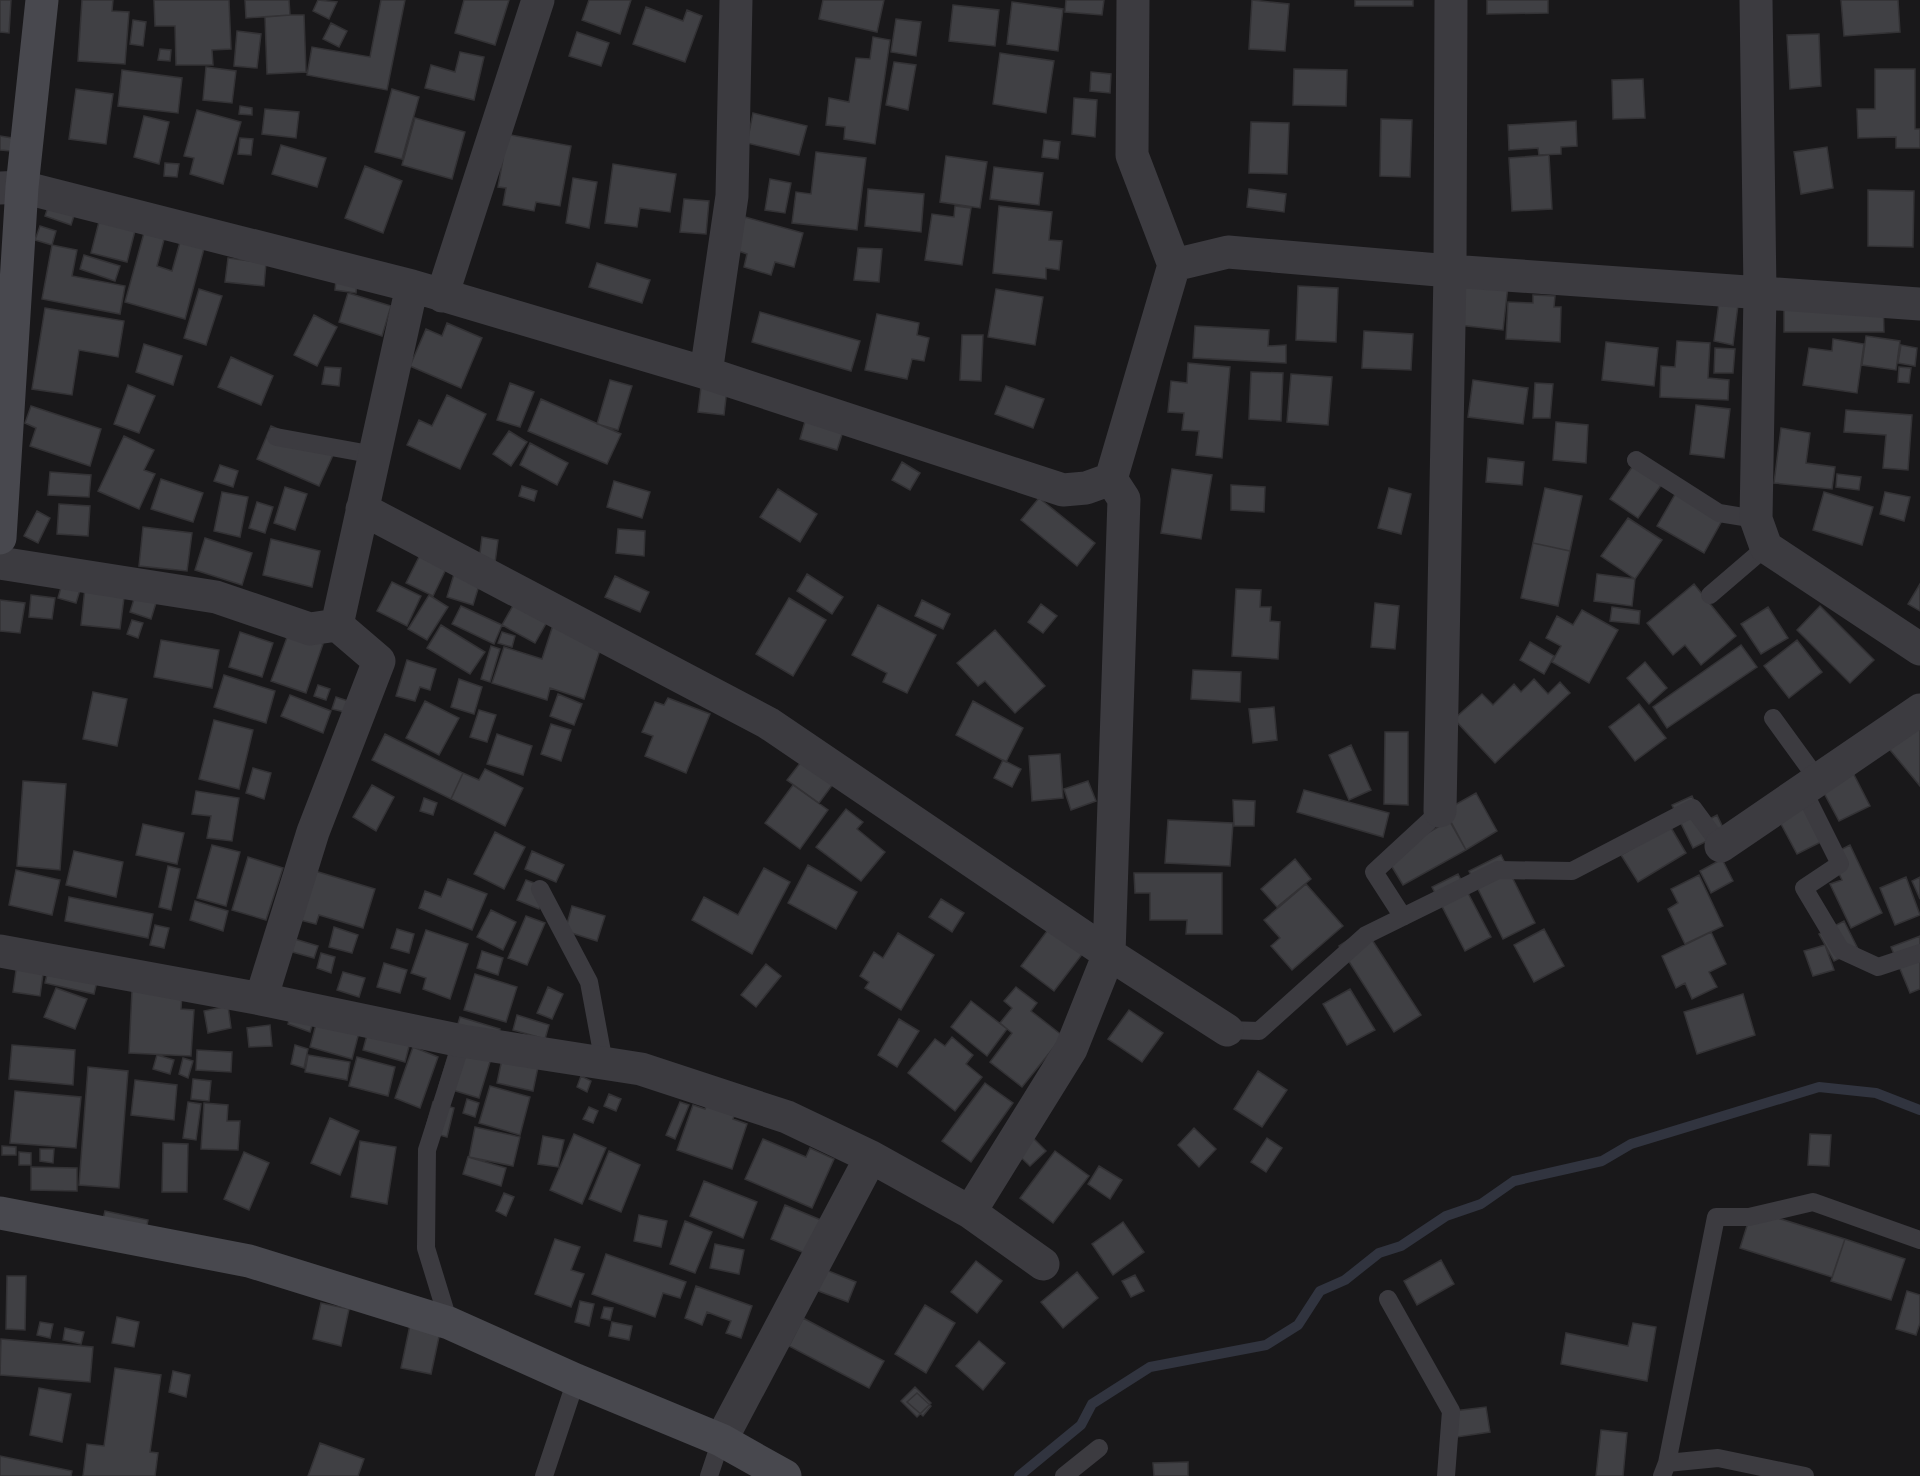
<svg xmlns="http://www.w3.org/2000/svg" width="1920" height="1476" font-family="'PT Sans',sans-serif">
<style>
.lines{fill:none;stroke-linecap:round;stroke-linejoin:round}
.stream{stroke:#31343f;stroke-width:10}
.building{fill:#404044;stroke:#333235;stroke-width:1.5}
.lane{stroke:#3c3b40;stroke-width:18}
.street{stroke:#3c3b40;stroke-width:33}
.secondary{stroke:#48484e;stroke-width:33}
</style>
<rect width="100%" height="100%" fill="#19181a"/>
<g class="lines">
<!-- stream -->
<path class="stream" d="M1019,1476L1081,1425L1092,1404L1150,1367L1266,1345L1298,1325L1320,1291L1345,1280L1379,1253L1401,1246L1446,1216L1481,1204L1514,1181L1602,1161L1631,1144L1819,1087L1876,1093L1920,1110"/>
</g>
<!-- building -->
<path class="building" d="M0,0H11L9,33L0,32Z
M82,0H113L112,11L129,12L125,64L78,61Z
M154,0H229L231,49L212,50L213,65H176L175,26H155Z
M245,0H289L290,15L246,18Z
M318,0L337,2L329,19L313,11Z
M381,0H405L387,90L307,75L312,47L370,57Z
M464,0H509L495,45L455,33Z
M589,0H631L620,34L582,20Z
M823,0H884L877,32L819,19Z
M1066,0H1104L1102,15L1065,12Z
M1252,0L1289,4L1285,51L1249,49Z
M1355,0H1413V6H1355Z
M1487,0H1548V13L1487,14Z
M1841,0H1898L1900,32L1844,36Z
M1012,2L1063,9L1058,51L1007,44Z
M953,5L999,10L995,46L949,41Z
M646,7L683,21L687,10L702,16L685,62L633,44Z
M290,15H304L306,72L267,74L265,17Z
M896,19L921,22L916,56L891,52Z
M133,20L146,22L143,46L130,44Z
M331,23L347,31L339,47L323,39Z
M237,31L261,34L257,68L234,66Z
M577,32L609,43L601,66L569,56Z
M1819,34L1821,86L1790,89L1787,35Z
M873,37L890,40L875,144L844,139L845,127L826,125L829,98L849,102L856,58L870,59Z
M160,49L171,50L170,61L158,60Z
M460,52L484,57L474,100L425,88L431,65L455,72Z
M1000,53L1054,61L1046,113L993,104Z
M894,62L916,65L908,110L886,105Z
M206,67L236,71L232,103L203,100Z
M1294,69L1347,70L1346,106L1293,105Z
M1875,69H1915V129H1920V148H1896V137L1858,138L1857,109H1875Z
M122,70L182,78L178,113L118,106Z
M1091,72L1111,74L1110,93L1090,91Z
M1643,79L1645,118L1613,119L1612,80Z
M76,89L113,94L106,144L69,139Z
M392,89L419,97L402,159L375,152Z
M1074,98L1097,100L1095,137L1072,134Z
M240,106L252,108V115L239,114Z
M265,109L299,112L296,138L262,134Z
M197,110L241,122L223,184L190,174L194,158L184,156Z
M753,113L807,126L799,155L747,143Z
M144,116L169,122L159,164L134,157Z
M415,118L465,132L452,179L402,165Z
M1381,119L1412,120L1410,177L1380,176Z
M1576,121L1577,146L1561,147V154L1539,155L1538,148L1509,150L1508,125Z
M1251,122L1289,123L1287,174L1249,173Z
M500,133L571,146L560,206L536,202L534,211L503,205L506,188L498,187L503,159Z
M0,136L12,138L11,151L0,150Z
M240,138L253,139L251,155L238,154Z
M1044,140L1060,142L1058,159L1042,157Z
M281,145L326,158L317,187L272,174Z
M1827,147L1833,188L1801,194L1794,152Z
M816,152L866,158L857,230L792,223L796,192L811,194Z
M1549,155L1552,209L1512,211L1509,158Z
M946,156L987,162L980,208L940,202Z
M165,163L179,164L177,177L164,176Z
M613,164L676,174L670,212L640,208L637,227L605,223Z
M365,166L402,181L383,233L345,218Z
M994,167L1043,173L1039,205L990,199Z
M573,178L597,182L589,228L566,223Z
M770,179L791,183L785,213L765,210Z
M868,189L924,194L921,232L865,226Z
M1249,189L1286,194L1284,212L1247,207Z
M1868,190L1914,191L1913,247L1868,246Z
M52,195L78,203L71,225L45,216Z
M684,199L709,201L706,234L680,232Z
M955,206L971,208L962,265L925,260L932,214L954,217Z
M999,206L1052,212L1049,240L1062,241L1059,270L1046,268V279L993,273Z
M102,210L138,219L127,262L91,253Z
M745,217L803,233L794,267L775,262L771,275L744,267L747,254L736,250Z
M147,222L167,228L157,266L172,271L185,224L209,230L185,319L125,302Z
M40,226L56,231L52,245L35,240Z
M52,245L77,250L72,276L125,286L120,314L42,299Z
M858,248L882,249L879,282L854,280Z
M84,255L120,266L115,281L80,269Z
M228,258L266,263L264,286L225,282Z
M597,263L650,280L642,303L589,287Z
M1510,268L1503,330L1458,325L1463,282Z
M336,280L357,282L356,293L335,290Z
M1298,286L1338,288L1336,342L1296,340Z
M199,289L222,296L206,345L184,338Z
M996,289L1043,297L1035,345L988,337Z
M348,293L391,306L382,336L339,322Z
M1533,295L1555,296L1554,307H1561L1560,342L1506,339L1508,302L1533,303Z
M1720,295L1739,297L1733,345L1714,341Z
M1784,298H1883L1884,332H1784Z
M45,308L124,321L118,357L79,350L72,395L32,389Z
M760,312L860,341L851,371L752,342Z
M877,314L919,323L917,335L929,338L924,361L912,359L907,379L865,370Z
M314,315L337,327L317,366L294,355Z
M447,323L482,338L461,388L410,366L426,329L442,336Z
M1195,326L1269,330L1268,346L1286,345V363L1193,358Z
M1364,331L1413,334L1411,370L1362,368Z
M962,335H983L981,381L960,380Z
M1866,336L1900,341L1896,370L1862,365Z
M1833,339L1864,344L1857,393L1803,385L1809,348L1832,351Z
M1677,341L1710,343L1708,378L1729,380L1728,400L1660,397L1661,366L1675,367Z
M1606,342L1658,348L1654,386L1602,380Z
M144,344L182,356L173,385L136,372Z
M1901,345L1917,348L1915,366L1898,363Z
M1715,348L1735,349L1733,373H1714Z
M231,357L273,376L261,405L218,387Z
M1188,363L1230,367L1222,458L1196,455L1199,431L1182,430L1184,413L1168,412L1171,381L1187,383Z
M325,367L341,368L339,386L322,384Z
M1899,367L1911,368L1909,383L1898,382Z
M1251,372L1283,373L1281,421L1249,419Z
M1291,374L1332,377L1328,425L1287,422Z
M702,378L728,380L724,415L698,412Z
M610,380L632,386L618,430L597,424Z
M1473,380L1528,388L1523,424L1468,417Z
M510,383L534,392L520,427L497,420Z
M1535,383L1553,384L1550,418H1533Z
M128,385L155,396L139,433L114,424Z
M1006,386L1044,399L1033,428L995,414Z
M447,395L486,414L460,469L407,445L419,420L432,426Z
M541,399L621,434L607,464L528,431Z
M1696,405L1730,409L1724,458L1690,454Z
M31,406L101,429L90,466L30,446L36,428L25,423Z
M1846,410L1912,415L1908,470L1883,468L1886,435L1844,432Z
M808,411L846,422L837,450L800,439Z
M1556,422L1588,425L1586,463L1553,460Z
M271,426L334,453L319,486L257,459Z
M1781,428L1810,433L1806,463L1835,467L1832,489L1774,483Z
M509,431L527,442L511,466L493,454Z
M124,436L154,450L144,470L155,474L139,509L98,491Z
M530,443L568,463L557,485L520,465Z
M1641,454L1669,474L1638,518L1610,499Z
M1488,458L1524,462L1522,485L1486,482Z
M902,462L920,473L910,490L892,480Z
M220,465L238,471L233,487L214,481Z
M1172,469L1212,475L1201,539L1161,533Z
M50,472L91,475L89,497L48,495Z
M1837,474L1861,477L1859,490L1836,487Z
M161,479L203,493L193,522L151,509Z
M614,481L650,492L642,518L607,507Z
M1231,485L1265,487L1264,512L1231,510Z
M522,486L537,491L534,501L519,496Z
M285,487L307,494L295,530L274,523Z
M1389,488L1411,494L1401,534L1378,528Z
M1545,488L1582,496L1570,551L1533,543Z
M778,489L817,514L800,542L760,517Z
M1677,491L1724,517L1704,553L1657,526Z
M222,492L248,497L240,537L214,531Z
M1824,492L1873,507L1862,545L1813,530Z
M1885,492L1910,497L1904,521L1880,514Z
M1039,498L1095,543L1077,566L1021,520Z
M257,502L273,507L265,533L249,528Z
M59,504L90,506L88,536L57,534Z
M37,511L50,518L38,543L24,536Z
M1628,518L1662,540L1635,579L1601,556Z
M143,527L192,533L187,571L139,566Z
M618,529L645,531L644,556L616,553Z
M482,537L498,540L495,563L479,561Z
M205,538L252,553L242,585L195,570Z
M271,539L320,551L312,587L263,575Z
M1533,543L1570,551L1558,606L1521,598Z
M420,555L446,569L433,596L406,583Z
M87,569L127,574L120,629L81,625Z
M455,571L481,579L473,605L447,597Z
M807,574L843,597L832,614L797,591Z
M1597,574L1635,579L1632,606L1594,601Z
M615,576L649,592L640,612L605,597Z
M392,582L421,596L407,626L377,611Z
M139,583L160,590L151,619L130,612Z
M62,584L80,590L76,603L58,598Z
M1694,584L1736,636L1701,665L1685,645L1673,655L1647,623Z
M1920,584V611L1908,604Z
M1236,589L1261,590L1260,607H1271L1270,621L1280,622L1278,659L1232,656Z
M31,595L55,598L52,619L29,617Z
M429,595L448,607L427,640L408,629Z
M519,595L552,613L535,643L502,625Z
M789,598L826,620L793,676L756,654Z
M0,600L25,603L20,633L0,631Z
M922,600L950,614L943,629L915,616Z
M1375,603L1399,606L1395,649L1371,647Z
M1041,604L1057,616L1043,633L1028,622Z
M878,605L936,635L907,693L883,682L887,673L852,655Z
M461,606L502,625L494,644L452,624Z
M1820,606L1874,660L1850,683L1797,630Z
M1612,607L1640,611L1639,624L1610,621Z
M1768,607L1788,638L1761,654L1741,624Z
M1582,610L1618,630L1589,683L1552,662L1561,646L1546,638L1557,616L1573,625Z
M132,620L143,623L138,638L127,634Z
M441,625L485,652L470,674L427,648Z
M553,625L603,641L584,699L550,688L547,700L492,683L504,647L542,659Z
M995,630L1045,686L1015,713L985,681L978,686L957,663Z
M240,632L273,643L262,677L229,667Z
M289,632L323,644L306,693L271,681Z
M502,632L515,636L512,647L498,643Z
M161,640L219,650L212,688L154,677Z
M1797,640L1822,672L1789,698L1764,666Z
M1530,642L1554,656L1544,674L1520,660Z
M1741,645L1757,667L1667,728L1653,707Z
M491,646L500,649L490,682L481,679Z
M407,660L436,669L430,690L420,687L415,701L396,696Z
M1645,662L1667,688L1649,704L1627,678Z
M1193,670L1241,672L1240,702L1191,699Z
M224,675L275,691L266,723L214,707Z
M459,679L482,687L474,714L451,707Z
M1534,679L1548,694L1560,682L1570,693L1495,763L1454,719L1482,694L1493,705L1514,684L1521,692Z
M318,685L330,689L326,700L314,696Z
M93,692L127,699L117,746L83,739Z
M558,694L582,704L574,725L550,716Z
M290,695L331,711L323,733L281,716Z
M336,697L348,701L345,712L332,709Z
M668,698L710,714L686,773L645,756L653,736L642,732L655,702L664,705Z
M425,701L459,718L439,755L406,738Z
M973,701L1023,728L1006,762L956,735Z
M1639,704L1666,738L1635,761L1609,727Z
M1274,707L1277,740L1253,743L1249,709Z
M479,710L496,715L487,742L470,737Z
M1920,716V786L1886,745Z
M214,720L253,730L239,789L199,779Z
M551,724L571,730L561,761L541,754Z
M1385,732H1408V805L1384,804Z
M385,734L463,773L451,799L372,760Z
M497,734L532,746L523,775L487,764Z
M1351,745L1371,790L1349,800L1329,755Z
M808,753L839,776L819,803L787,780Z
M1060,754L1063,798L1032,801L1029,756Z
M1003,760L1021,769L1012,787L994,778Z
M1848,763L1870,806L1839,821L1817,780Z
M253,768L271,773L264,799L246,793Z
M485,769L523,788L505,826L451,799L463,773L479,780Z
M23,781L66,784L60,870L17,866Z
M1088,781L1096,801L1071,810L1064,789Z
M372,785L394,797L376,831L353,817Z
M793,785L828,810L800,849L765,823Z
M1304,790L1389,813L1383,837L1297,812Z
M196,791L239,798L232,841L207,838L211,816L192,814Z
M1476,793L1497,831L1466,850L1444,811Z
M1806,794L1829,838L1797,854L1774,811Z
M1692,796L1704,822L1717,815L1725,832L1693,848L1672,805Z
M424,798L437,803L433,815L420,811Z
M1233,800L1255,801L1254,826H1234Z
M846,809L863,822L857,829L885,852L861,881L816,847Z
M1168,820L1233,823L1230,866L1165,863Z
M1450,820L1466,850L1403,885L1386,857Z
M143,824L184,833L177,864L136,855Z
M1670,826L1686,853L1638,882L1621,855Z
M495,832L525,847L504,889L474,874Z
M212,845L240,852L226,906L197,898Z
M1850,845L1882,913L1851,928L1830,884L1842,880L1830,855Z
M74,851L123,862L116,897L66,885Z
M532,851L564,865L556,882L525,869Z
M1501,855L1535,923L1503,939L1469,871Z
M248,857L283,868L266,920L232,910Z
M1295,859L1311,879L1277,907L1261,889Z
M1722,859L1733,881L1711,893L1700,871Z
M808,865L857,892L836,929L788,903Z
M168,866L180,869L171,910L159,907Z
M764,868L790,882L752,954L692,920L704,897L738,915Z
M16,870L60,880L52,915L9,905Z
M315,871L375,889L363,928L319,915L316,924L300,920Z
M1134,873H1222V934H1186L1187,920H1150V893H1135Z
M1458,874L1491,937L1465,951L1432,887Z
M1699,875L1723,926L1685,944L1668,909L1678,903L1671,889Z
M1906,877L1920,915L1895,925L1880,888Z
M1920,877V899L1912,881Z
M448,879L487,894L472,930L419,908L425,891L441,897Z
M526,880L548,888L539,909L517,900Z
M1306,884L1343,926L1292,970L1271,946L1280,938L1264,920Z
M69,897L153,914L148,938L65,921Z
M941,899L964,913L952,932L929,917Z
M195,901L228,911L223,931L190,920Z
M572,906L605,916L597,941L565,931Z
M491,910L516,922L503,950L477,937Z
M526,916L545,923L527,965L508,958Z
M1844,921L1858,949L1834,961L1819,934Z
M1053,923L1087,948L1054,991L1021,966Z
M155,925L169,928L164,948L150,945Z
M334,927L358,935L352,953L329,947Z
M397,929L414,934L409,953L391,948Z
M1365,929L1421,1015L1394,1032L1339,946Z
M1544,929L1564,966L1534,982L1514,945Z
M426,930L468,944L450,999L423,989L426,978L411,973Z
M1711,932L1726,964L1709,972L1717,987L1692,999L1685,983L1676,988L1662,956Z
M898,933L934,955L901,1010L865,988L869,982L860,976L874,952L883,958Z
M1920,936V989L1910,993L1891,947Z
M288,937L318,946L314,958L285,950Z
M1825,945L1834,970L1813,976L1804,951Z
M482,951L503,958L498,975L477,968Z
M321,953L335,957L331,973L317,968Z
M52,954L101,965L94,994L45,983Z
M17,963L44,967L40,996L13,992Z
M384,963L407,970L400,993L377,987Z
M766,964L781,976L756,1007L741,995Z
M343,972L365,978L359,997L337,990Z
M475,974L517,987L506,1022L464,1010Z
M548,987L563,994L552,1019L537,1013Z
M1016,987L1037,1003L1031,1011L1063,1036L1022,1087L990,1062L1012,1033L1000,1023L1012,1008L1004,1001Z
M56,988L87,999L75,1029L44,1017Z
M1350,989L1375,1030L1347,1045L1323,1004Z
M132,990L182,993L181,1009L194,1010L191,1056L129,1053Z
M1743,994L1755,1035L1697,1054L1684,1012Z
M971,1001L1007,1029L987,1056L951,1027Z
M294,1004L316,1012L310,1032L288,1024Z
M228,1006L231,1028L208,1033L204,1011Z
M1129,1010L1163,1033L1142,1062L1108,1039Z
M319,1013L361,1025L352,1059L310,1047Z
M517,1015L549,1025L545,1039L513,1030Z
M460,1017L500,1029L479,1098L439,1086Z
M899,1019L919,1031L897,1067L878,1055Z
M371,1020L413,1031L405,1062L363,1050Z
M270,1025L272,1046L249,1047L247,1028Z
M507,1035L543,1043L533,1091L497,1083Z
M952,1037L973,1055L966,1064L982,1077L955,1111L908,1073L935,1039L945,1046Z
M12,1045L75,1050L73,1085L9,1079Z
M295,1045L308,1049L304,1068L291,1064Z
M413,1047L438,1057L420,1108L395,1098Z
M197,1050L232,1052L231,1072L196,1070Z
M157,1055L174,1060L170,1074L153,1069Z
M308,1055L350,1062L347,1080L305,1072Z
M357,1057L395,1067L388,1096L349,1086Z
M183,1058L193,1061L188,1078L179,1074Z
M88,1067L128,1071L119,1188L79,1185Z
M1258,1071L1287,1090L1262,1127L1234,1109Z
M581,1076L591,1081L587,1092L577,1087Z
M193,1079L211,1081L209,1101L191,1099Z
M135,1080L177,1085L174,1120L131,1115Z
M985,1083L1013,1103L971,1162L942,1141Z
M490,1086L530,1097L520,1135L479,1123Z
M15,1091L81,1097L76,1148L10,1143Z
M609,1094L621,1099L616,1111L604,1106Z
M467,1099L479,1103L475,1117L463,1113Z
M188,1102L201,1104L196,1140L183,1138Z
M433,1102L454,1108L447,1137L425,1131Z
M680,1102L689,1105L675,1139L666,1135Z
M708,1102L736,1111L733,1119L747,1124L732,1169L677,1150L693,1105L705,1109Z
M204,1103L228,1105L227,1121H240L238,1150L201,1149Z
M589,1107L598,1111L593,1123L583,1119Z
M330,1118L359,1131L340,1175L311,1163Z
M475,1127L520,1137L513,1166L469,1157Z
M1194,1128L1216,1149L1199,1167L1178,1145Z
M574,1134L606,1148L582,1204L550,1190Z
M1029,1134L1046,1151L1030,1166L1013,1150Z
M1810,1134L1831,1135L1829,1166L1808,1165Z
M543,1136L564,1140L558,1167L538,1164Z
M1267,1138L1282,1148L1266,1172L1251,1162Z
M763,1139L806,1157L810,1148L834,1159L812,1208L745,1179Z
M360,1141L396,1147L387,1204L351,1197Z
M163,1143L188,1144L187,1192H162Z
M2,1146L16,1147V1155H2Z
M40,1149H54L53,1163L40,1161Z
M609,1151L640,1165L621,1212L589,1199Z
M1055,1151L1089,1176L1053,1223L1020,1198Z
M19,1152L31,1153V1165H19Z
M244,1152L269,1163L249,1210L224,1199Z
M468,1157L506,1168L501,1186L463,1174Z
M1099,1166L1122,1180L1110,1199L1088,1184Z
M31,1167L77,1168V1191L31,1190Z
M704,1181L757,1202L743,1238L690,1216Z
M504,1193L514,1197L506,1216L496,1211Z
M785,1205L821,1220L807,1254L771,1239Z
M1752,1210L1845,1239L1832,1277L1740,1248Z
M105,1211L148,1220L142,1250L98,1241Z
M639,1215L667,1221L661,1247L634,1241Z
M685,1221L712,1232L695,1273L670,1264Z
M1123,1222L1144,1252L1113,1275L1092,1244Z
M555,1239L580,1247L571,1270L584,1274L571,1307L535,1294Z
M1845,1239L1905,1259L1891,1300L1831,1281Z
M715,1244L744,1250L739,1274L710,1268Z
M606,1254L686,1282L680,1298L663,1293L655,1317L592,1294Z
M1441,1260L1454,1284L1417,1305L1404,1281Z
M976,1261L1002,1281L977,1313L951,1292Z
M821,1268L856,1282L848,1302L813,1289Z
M1077,1272L1098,1298L1063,1328L1041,1302Z
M1135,1275L1144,1291L1131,1297L1122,1281Z
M7,1276H26L25,1330L6,1329Z
M696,1286L752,1306L741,1338L726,1333L731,1321L707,1312L702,1325L685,1318Z
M1907,1291L1920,1295V1323L1916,1335L1896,1329Z
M580,1301L594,1304L589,1326L575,1322Z
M321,1303L349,1309L341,1346L313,1339Z
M925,1305L955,1323L926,1373L895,1354Z
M604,1307L613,1308L610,1320L601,1318Z
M117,1317L139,1322L134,1347L112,1343Z
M803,1318L884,1361L869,1388L789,1346Z
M40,1322L53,1324L50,1338L37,1335Z
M612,1322L632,1326L629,1340L609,1336Z
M1633,1323L1656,1327L1647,1381L1561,1364L1566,1333L1628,1346Z
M410,1325L440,1332L431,1374L401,1368Z
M65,1328L84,1332L81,1344L63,1340Z
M1,1339L93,1347L90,1382L0,1375Z
M979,1341L1005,1363L983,1390L956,1366Z
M115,1368L161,1375L150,1452L158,1453L155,1476H83L87,1444L104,1446Z
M173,1371L190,1375L186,1397L169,1392Z
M915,1387L931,1403L917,1417L901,1401Z
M39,1388L71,1394L62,1442L30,1435Z
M917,1393L931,1406L923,1416L907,1402Z
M1486,1407L1490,1432L1457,1437L1454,1411Z
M1601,1430L1627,1433L1623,1476H1596Z
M320,1443L364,1459L358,1476H308Z
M0,1456L72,1471L71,1476H0Z
M1188,1462V1476H1154L1153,1463Z"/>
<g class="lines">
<!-- lane -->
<path class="lane" d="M276,437L375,455
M1636,460L1719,513L1756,519
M1710,595L1766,547
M1773,718L1818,780
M1803,790L1840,864L1804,888L1841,950L1878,967L1920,953
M540,889L589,982L604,1063
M1403,917L1374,872L1440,811
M1227,1030L1259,1031L1366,935L1498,870L1572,871L1693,808L1721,846
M1388,1299L1451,1411L1446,1476
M449,1323L426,1248L427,1150L462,1041
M1667,1463L1718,1458L1805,1476
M544,1476L576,1380
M709,1476L721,1440
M1064,1476L1099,1448
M1662,1476L1667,1463L1716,1217H1749L1813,1202L1920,1240"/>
<!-- street -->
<path class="street" d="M1133,0L1132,155L1174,265
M1756,0L1760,293L1756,519L1766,547L1920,649
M0,188L22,187L412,286L706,373L1063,490L1086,488L1111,479L1174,265L1228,252L1450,271L1920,304
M442,296L538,0
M706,373L732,196L736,0
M362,509L768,723L1109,954L1227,1030
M0,563L216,597L310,629L337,625
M1440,811L1450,271L1451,0
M1721,846L1920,710
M0,951L261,999L462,1041L641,1069L787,1117L871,1157L970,1212L1043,1264
M261,999L313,832L379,661L337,625L412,286
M970,1212L1071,1049L1109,954L1124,499L1111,479
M721,1440L871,1157"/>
<!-- secondary -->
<path class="secondary" d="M0,538L22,187L42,0
M0,1213L249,1261L449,1323L576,1380L721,1440L785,1476"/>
</g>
</svg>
